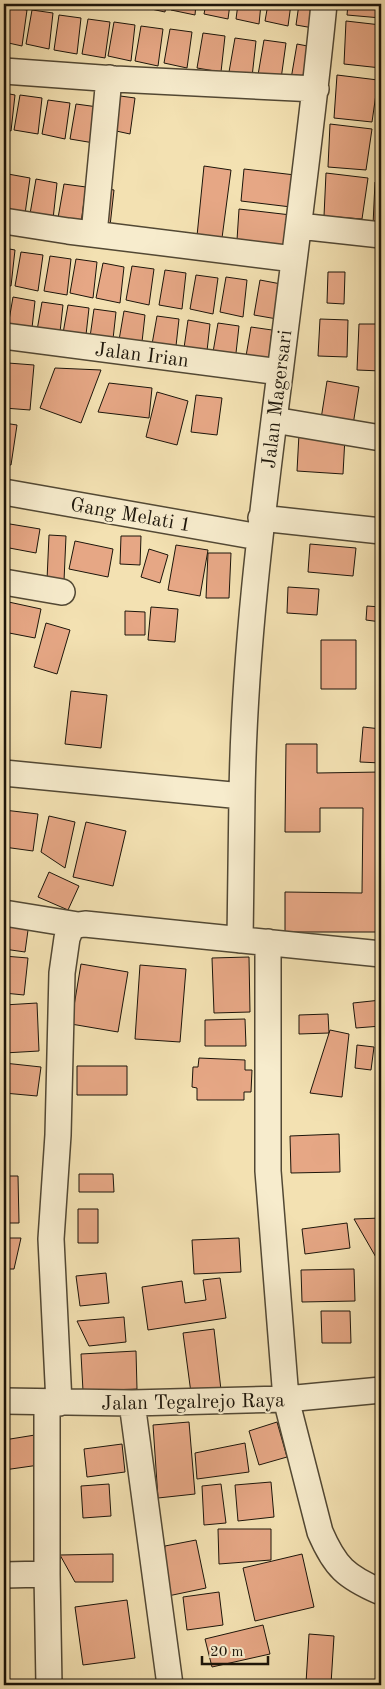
<svg xmlns="http://www.w3.org/2000/svg" width="385" height="1689" font-family="'Old Standard TT',serif">
<style>
.building{fill:#e6a785;stroke:#1c150a}
.lines{fill:none;stroke-linecap:round;stroke-linejoin:round}
.minor-casing{stroke:#524834;stroke-width:28}
.minor{stroke:#f7eccd;stroke-width:25}
.labels{text-anchor:middle;stroke-width:4;stroke-linejoin:round;paint-order:stroke}
.street-label{font-size:20px;fill:#1c150a;stroke:#f7eccd}
</style>
<rect width="100%" height="100%" fill="#f3e1b2"/>
<filter id="stains"><feTurbulence type="fractalNoise" baseFrequency=".004" numOctaves="4"/><feColorMatrix values="0 0 0 0 .2 0 0 0 0 .09 0 0 0 0 .02 0 0 0 .5 -.17"/></filter>
<radialGradient id="worn" r=".72"><stop offset=".6" stop-color="#630" stop-opacity="0"/><stop offset="1" stop-color="#630" stop-opacity=".3"/></radialGradient>
<!-- building -->
<path class="building" d="M143,4H166L165,12L142,7Z
M172,4H196L195,15L171,10Z
M206,4H230L228,19L204,14Z
M238,4H261L259,24L236,19Z
M268,4H291L288,26L265,21Z
M299,4H322L319,29L296,25Z
M348,4H381V18L347,15Z
M5,6L27,10L22,46L4,42Z
M32,10L53,13L49,49L26,44Z
M59,15L81,18L77,54L54,50Z
M88,19L110,22L105,58L82,54Z
M346,21L381,25V68L344,64Z
M114,22L135,25L131,61L108,56Z
M141,26L163,29L158,66L135,61Z
M170,29L192,32L187,68L164,63Z
M203,33L225,36L221,72L197,68Z
M235,38L256,41L252,77L229,72Z
M264,40L286,43L281,79L258,75Z
M297,44L318,48L314,84L291,79Z
M337,75L378,80L372,122L334,118Z
M4,93L15,95L11,131L4,129Z
M20,95L42,98L38,134L14,130Z
M113,95L135,98L130,134L107,129Z
M48,100L70,103L65,139L42,134Z
M76,104L98,107L94,143L70,139Z
M330,124L372,129L366,170L328,167Z
M204,166L231,170L222,238L197,236Z
M244,169L295,175L291,207L241,201Z
M326,173L368,178L362,219L324,216Z
M8,174L30,178L25,214L4,209Z
M36,179L57,183L53,219L30,214Z
M375,182H381V226L373,225Z
M64,184L86,187L81,223L58,218Z
M102,188L114,190L110,226L96,223Z
M239,209L291,215L286,246L237,240Z
M4,248L15,250L11,286L4,285Z
M21,252L43,255L38,291L15,286Z
M50,256L71,259L67,295L44,291Z
M76,259L97,262L93,298L70,293Z
M103,263L124,267L120,303L96,298Z
M132,266L154,269L149,305L126,300Z
M165,270L186,273L182,309L159,305Z
M328,272H345L344,304L327,303Z
M196,275L218,278L213,314L190,309Z
M226,277L247,280L243,317L220,312Z
M260,280L281,284L277,319L254,315Z
M4,295L7,296L4,324Z
M13,297L35,301L31,337L7,332Z
M42,302L63,305L59,341L36,336Z
M68,305L89,308L85,344L62,339Z
M94,309L116,312L112,348L89,344Z
M124,311L145,315L141,351L118,346Z
M157,316L179,319L175,355L151,350Z
M320,319L348,320L347,357L318,356Z
M188,320L210,324L206,360L183,355Z
M218,323L239,326L235,362L212,358Z
M359,324H381V371L357,370Z
M251,327L272,330L268,367L245,362Z
M8,363L34,365L30,410L4,408Z
M55,368L101,370L81,423L40,408Z
M327,381L359,387L353,425L321,419Z
M109,383L152,388L149,418L98,412Z
M157,392L188,401L177,445L146,437Z
M196,395L222,398L217,435L191,432Z
M4,423L17,425L11,465L4,464Z
M299,434L345,437L343,474L297,471Z
M4,523L40,529L36,553L4,547Z
M49,535L66,536L64,581L47,580Z
M121,536H141L140,565L120,564Z
M75,541L113,549L108,577L69,569Z
M310,544L356,548L353,576L308,572Z
M176,545L208,550L200,596L168,590Z
M149,549L168,555L160,583L141,577Z
M208,553H231L229,598H206Z
M288,587L319,589L317,615L287,613Z
M4,601L41,609L35,638L4,632Z
M367,606L381,607V622L366,620Z
M151,607L178,609L175,642L148,640Z
M125,611L145,612V635H125Z
M46,623L70,630L57,674L34,667Z
M321,640H356V689H321Z
M71,691L107,695L101,748L65,744Z
M363,727L381,729V763L360,762Z
M286,744H317V773L381,772V932H285V892L362,893L363,808H320V832H285Z
M4,810L38,814L33,851L4,847Z
M49,816L75,822L65,868L41,852Z
M86,822L126,831L113,886L73,877Z
M49,872L79,886L68,910L38,897Z
M4,919L29,923L25,952L4,949Z
M4,956L28,958L24,995L4,993Z
M249,957L250,1012L214,1013L212,958Z
M81,964L128,972L118,1032L71,1024Z
M140,965L186,969L180,1042L135,1039Z
M381,1000V1026L356,1028L353,1003Z
M37,1003L39,1051L4,1053V1005Z
M328,1014L329,1033L299,1034V1015Z
M245,1019L246,1046H205V1020Z
M330,1030L349,1034L342,1097L310,1093Z
M357,1045L374,1047L371,1070L355,1068Z
M199,1058L245,1060V1070H252L251,1092H244V1100H197V1088L192,1087L193,1067H198Z
M4,1063L41,1067L37,1096L4,1093Z
M77,1066H127V1095H77Z
M339,1134L340,1172L291,1173L290,1136Z
M79,1174H113L114,1192H79Z
M4,1176H18L19,1223H4Z
M78,1209H98V1243H78Z
M381,1218V1266L354,1219Z
M347,1223L350,1248L305,1254L302,1229Z
M4,1238H21L14,1269H4Z
M239,1238L241,1272L194,1274L192,1240Z
M354,1269L355,1301L302,1302L301,1270Z
M106,1273L109,1303L80,1306L76,1276Z
M220,1278L226,1318L148,1330L142,1287L182,1281L185,1303L206,1300L203,1280Z
M321,1311H350L351,1343H322Z
M124,1317L126,1342L89,1346L77,1321Z
M214,1329L221,1390L191,1393L183,1333Z
M136,1351L137,1389L83,1391L81,1354Z
M189,1422L195,1494L158,1498L153,1425Z
M277,1422L287,1457L259,1465L249,1431Z
M35,1435L39,1465L4,1470V1440Z
M245,1443L249,1472L197,1479L195,1453Z
M122,1444L125,1472L87,1477L84,1449Z
M271,1482L274,1517L238,1521L235,1485Z
M109,1484L111,1516L83,1518L81,1486Z
M221,1484L226,1523L204,1525L202,1486Z
M218,1529H271V1560L219,1564Z
M196,1540L206,1588L168,1596L162,1565L165,1546Z
M113,1554V1582H75L60,1555Z
M302,1554L314,1607L255,1621L243,1568Z
M219,1592L223,1625L187,1630L183,1597Z
M127,1600L135,1658L83,1665L75,1607Z
M263,1625L270,1654L212,1667L205,1639Z
M309,1634L334,1636L331,1684L306,1683Z"/>
<g class="lines">
<!-- minor casing -->
<g class="minor-casing">
<path id="minor" d="M4,71L115,79L316,89
M4,221L68,231L294,259
M299,226L381,235
M94,234L109,78
M4,336L280,372
M274,420L381,438
M4,492L259,537
M261,518L381,531
M4,582L62,592
M4,773L242,796L240,940
M242,796C244,654 262,514 280,373C295,250 312,127 324,4
M4,913L78,925
M268,942V1171L286,1399L320,1532C335,1567 346,1577 381,1592
M4,1401L132,1403L286,1399L381,1390
M47,1403V1574L49,1685
M59,1403L51,1239L58,1135L62,973L67,938L71,928L78,925L85,924L381,954
M132,1403L170,1685
M4,1575L47,1574"/>
</g>
<!-- minor -->
<use href="#minor" class="minor"/>
</g>
<g class="labels">
<!-- street labels -->
<g class="street-label">
<text transform="translate(142 354) rotate(7)" y="7">Jalan Irian</text>
<text transform="translate(276 399) rotate(-83)" y="7">Jalan Magersari</text>
<text transform="translate(131 514) rotate(10)" y="7">Gang Melati 1</text>
<text transform="translate(193 1401) rotate(-1)" y="7">Jalan Tegalrejo Raya</text>
</g>
</g>
<!-- margin -->
<rect width="385" height="1689" fill="none" stroke="#f3e1b2" stroke-width="20"/>
<rect x="5" y="5" width="375" height="1679" fill="none" stroke="#1c150a" stroke-width="2.5"/>
<rect x="10" y="10" width="365" height="1669" fill="none" stroke="#1c150a"/>
<!-- scale -->
<path d="M202 1656v8h66v-8" fill="none" stroke="#1c150a" stroke-width="2.5"/>
<text x="210" y="1656" font-size="15" fill="#1c150a" stroke="#f7eccd" stroke-width="4" paint-order="stroke">20 m</text>
<rect width="100%" height="100%" filter="url(#stains)"/>
<rect width="100%" height="100%" fill="url(#worn)"/>
</svg>
